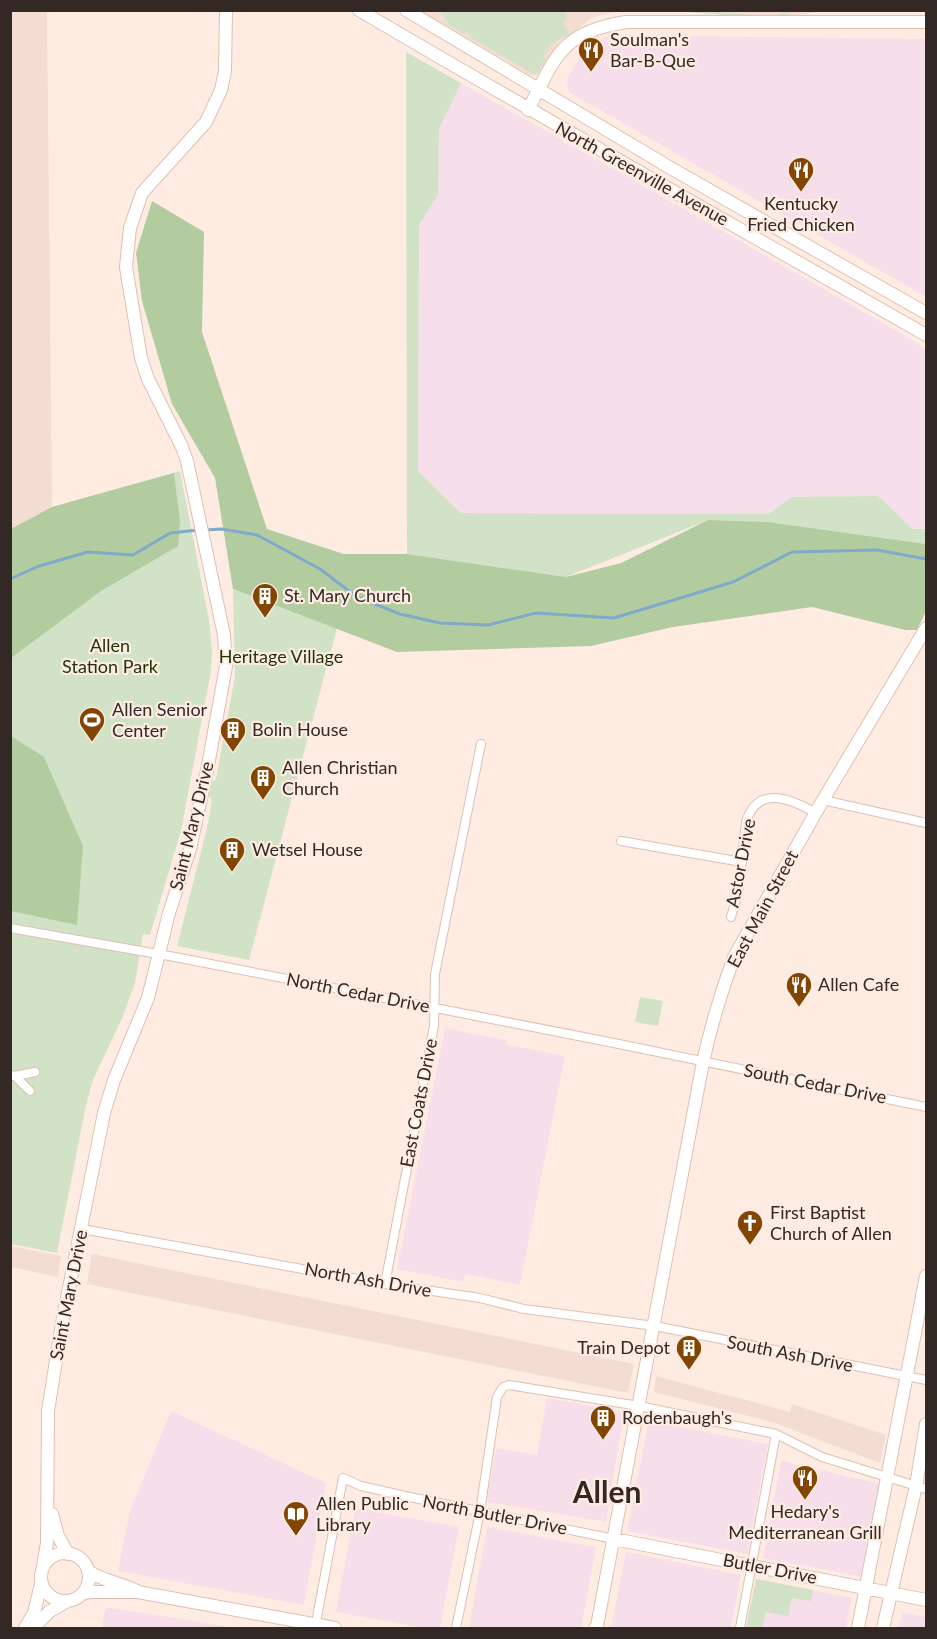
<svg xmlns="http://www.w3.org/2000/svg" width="937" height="1639" font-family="Lato,sans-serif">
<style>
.commercial{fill:#f6dfeb}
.built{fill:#f3dcd2}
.green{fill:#d1e2c6}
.forest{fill:#b2cca0}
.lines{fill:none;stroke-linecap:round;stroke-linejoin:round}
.stream{stroke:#80aaca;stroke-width:3}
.street-casing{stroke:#ddc0b2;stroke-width:10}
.secondary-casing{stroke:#ddc0b2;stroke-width:14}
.street{stroke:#fff;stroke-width:8}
.secondary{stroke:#fff;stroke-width:12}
.labels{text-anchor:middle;stroke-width:4.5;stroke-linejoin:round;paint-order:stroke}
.poi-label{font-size:18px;fill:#332823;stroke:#feece3;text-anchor:start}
.street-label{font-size:18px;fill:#332823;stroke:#feece3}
.park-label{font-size:18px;fill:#1c3304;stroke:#feece3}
.town-label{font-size:30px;font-weight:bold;fill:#332823;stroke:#feece3}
</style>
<rect width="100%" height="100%" fill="#feece3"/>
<!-- commercial -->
<path class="commercial" d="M609,35L926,39V297L569,92L567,83L568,77L586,47Z
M461,83L672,202L909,338L926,350V528L913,529L878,496L791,497L769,514L461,513L418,471L419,225L438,195L439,129Z
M445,1028L506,1040V1044L565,1056L520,1285L466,1274L463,1282L397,1269Z
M547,1398L624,1412L606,1522L487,1502L496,1448L537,1455Z
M171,1411L326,1483L304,1605L118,1571L130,1511Z
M649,1421L768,1444L747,1554L627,1531Z
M781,1461L881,1484L863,1577L763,1558Z
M355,1508L459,1527L440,1628H422L336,1612Z
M487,1527L596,1547L581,1628H469Z
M626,1552L741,1575L731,1628H611Z
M756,1579L852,1598L846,1628H746Z
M106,1607L236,1628H101Z
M903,1612L926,1617V1628H898Z"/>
<!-- built -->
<path class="built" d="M11,11H47L52,507L11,529Z
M418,11H859L817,12L782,17H752L688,12H617L602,15L593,17L559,43L540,74L532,76Z
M11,1246L61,1256L58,1277L11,1267Z
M92,1254L634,1364L628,1393L87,1284Z
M656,1376L790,1412L792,1404L886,1435L880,1463L772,1422L654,1392Z"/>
<!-- green -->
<path class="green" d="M695,10L751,15H777L791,11L784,16L752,17L689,12L630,11Z
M441,11H564L567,19L563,21L569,33L552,44L543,56L546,59L536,74H534L470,37L473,36L465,32L466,35L449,25Z
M406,52L461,83L439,129L438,195L419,225L418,471L461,513L769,514L791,497L878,496L913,529H926V544L768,522L708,520L566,577L407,554Z
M180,471L209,620L212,651L211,671L181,831L150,935L143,934L135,983L123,1016L92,1082L85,1110L57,1253L11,1244V529L52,507Z
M233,589L337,628L249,960L177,946L207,828L212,801L209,795L212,782L216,779L235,676Z
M640,997L663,1001L658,1026L635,1022Z
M756,1579L813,1590L811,1601L792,1598L788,1616L766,1612L762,1628H746Z"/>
<!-- forest -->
<path class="forest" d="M152,201L204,232L202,332L267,529L344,554H407L566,577L621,563L708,520L768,522L926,544V611L917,630H905L812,607L673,627L591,646L397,652L233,589L215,478L172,404L142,301L136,253Z
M174,473L180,521L178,546L101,591L11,658V529L52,507Z
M11,736L44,757L83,846L77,925L11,911Z"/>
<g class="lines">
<!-- stream -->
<path class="stream" d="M205,530L221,529L257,535L320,569L357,597L400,614L440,623L488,625L536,613L614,618L733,582L792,552L877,550L926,559
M10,579L39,566L88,552L133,555L170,533L198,530"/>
<!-- street casing -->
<g class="street-casing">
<path id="street" d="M823,800L926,823
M621,841L742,862
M731,917L738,893L746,822C758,784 791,799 816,813
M10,928L175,957L609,1042L926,1107
M10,1075L15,1076L35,1072
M15,1076L30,1091
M82,1229L385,1284L480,1298L524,1309L655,1326L926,1380
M385,1284L434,1026L435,974L481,744
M315,1628L343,1478L361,1486L405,1496L614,1539
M456,1628L480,1512L497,1397L503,1387L509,1385L639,1406L776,1434L822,1457L926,1489
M740,1628L776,1434"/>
</g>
<!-- secondary casing -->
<g class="secondary-casing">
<path id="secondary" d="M359,10C547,121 737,227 926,335
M406,10L674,170L926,313
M528,110C556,56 561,32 626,22H926
M52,1514L58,1536L68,1554
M614,1539L926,1600
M41 1577a24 24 0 1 1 48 0a24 24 0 1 1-48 0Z
M43,1566L47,1543L48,1411L62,1323L104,1113L114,1080L148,998L169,913L190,849L207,771L226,666L224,635L187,461L182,447L148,379L141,358L126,267L130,228L142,193L206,122L221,90L225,71L226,10
M88,1571C103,1581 121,1583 137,1591
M82,1594L90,1592H138L335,1628
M25,1628L34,1613L41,1584
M33,1628L50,1611L66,1602
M595,1628L597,1626L703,1062C711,1026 721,992 734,957L823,800L926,628
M858,1628L926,1276
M883,1628L916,1486L926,1424"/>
</g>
<!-- street -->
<use href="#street" class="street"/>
<!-- secondary -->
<use href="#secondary" class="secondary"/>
</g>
<!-- icons -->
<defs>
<g id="restaurant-pin" transform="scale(1.35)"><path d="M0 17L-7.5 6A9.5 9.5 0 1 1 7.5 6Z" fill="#824502" stroke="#feece3"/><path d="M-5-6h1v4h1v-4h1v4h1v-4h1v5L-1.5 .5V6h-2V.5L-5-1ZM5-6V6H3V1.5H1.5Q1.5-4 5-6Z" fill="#fff"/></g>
<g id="building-pin" transform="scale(1.35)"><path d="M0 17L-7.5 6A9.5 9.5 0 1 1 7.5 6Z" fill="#824502" stroke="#feece3"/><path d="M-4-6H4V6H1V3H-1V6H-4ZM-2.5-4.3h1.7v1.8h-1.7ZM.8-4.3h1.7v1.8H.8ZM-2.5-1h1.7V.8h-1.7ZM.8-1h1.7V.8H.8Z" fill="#fff"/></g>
<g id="stadium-pin" transform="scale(1.35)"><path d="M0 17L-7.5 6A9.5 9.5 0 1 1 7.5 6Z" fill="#824502" stroke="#feece3"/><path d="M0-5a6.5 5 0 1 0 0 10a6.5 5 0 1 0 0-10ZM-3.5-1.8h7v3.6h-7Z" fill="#fff"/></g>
<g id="church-pin" transform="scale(1.35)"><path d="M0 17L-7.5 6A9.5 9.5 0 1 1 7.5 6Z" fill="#824502" stroke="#feece3"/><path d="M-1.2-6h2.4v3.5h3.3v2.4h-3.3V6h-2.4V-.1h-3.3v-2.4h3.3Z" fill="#fff"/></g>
<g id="library-pin" transform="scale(1.35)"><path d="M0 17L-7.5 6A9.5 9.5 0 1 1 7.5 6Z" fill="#824502" stroke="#feece3"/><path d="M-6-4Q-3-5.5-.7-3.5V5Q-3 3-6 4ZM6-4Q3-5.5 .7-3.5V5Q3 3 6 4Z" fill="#fff"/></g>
</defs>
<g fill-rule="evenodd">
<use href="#restaurant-pin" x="591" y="50"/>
<use href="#restaurant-pin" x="801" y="170"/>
<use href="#building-pin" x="265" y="596"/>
<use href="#stadium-pin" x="92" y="720"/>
<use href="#building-pin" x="233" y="730"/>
<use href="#building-pin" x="263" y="778"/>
<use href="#building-pin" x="232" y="850"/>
<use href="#restaurant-pin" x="799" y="985"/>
<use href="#church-pin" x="750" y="1223"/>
<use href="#building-pin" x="689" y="1348"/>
<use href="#building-pin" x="603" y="1418"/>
<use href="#restaurant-pin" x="805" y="1478"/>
<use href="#library-pin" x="296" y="1514"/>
</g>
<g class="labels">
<!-- poi labels -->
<g class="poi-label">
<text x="610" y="46">Soulman's<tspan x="610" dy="21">Bar-B-Que</tspan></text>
<text x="801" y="210" text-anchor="middle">Kentucky<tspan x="801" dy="21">Fried Chicken</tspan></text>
<text x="284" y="602">St. Mary Church</text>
<text x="112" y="716">Allen Senior<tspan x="112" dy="21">Center</tspan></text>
<text x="252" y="736">Bolin House</text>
<text x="282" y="774">Allen Christian<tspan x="282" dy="21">Church</tspan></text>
<text x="252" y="856">Wetsel House</text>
<text x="818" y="991">Allen Cafe</text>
<text x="770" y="1219">First Baptist<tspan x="770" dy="21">Church of Allen</tspan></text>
<text x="670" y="1354" text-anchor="end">Train Depot</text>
<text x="622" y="1424">Rodenbaugh's</text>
<text x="316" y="1510">Allen Public<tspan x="316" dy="21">Library</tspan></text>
<text x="805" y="1518" text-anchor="middle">Hedary's<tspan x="805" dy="21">Mediterranean Grill</tspan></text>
</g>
<!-- street labels -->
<g class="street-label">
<text transform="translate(642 174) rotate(29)" y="6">North Greenville Avenue</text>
<text transform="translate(192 826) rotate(-76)" y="6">Saint Mary Drive</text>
<text transform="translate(741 863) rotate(-79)" y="6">Astor Drive</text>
<text transform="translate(763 909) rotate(-62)" y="6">East Main Street</text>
<text transform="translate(358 993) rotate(11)" y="6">North Cedar Drive</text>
<text transform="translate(815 1084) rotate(11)" y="6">South Cedar Drive</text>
<text transform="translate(419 1103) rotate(-79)" y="6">East Coats Drive</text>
<text transform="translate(368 1280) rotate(10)" y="6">North Ash Drive</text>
<text transform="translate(69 1295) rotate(-79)" y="6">Saint Mary Drive</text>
<text transform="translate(790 1354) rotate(11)" y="6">South Ash Drive</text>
<text transform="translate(495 1515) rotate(11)" y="6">North Butler Drive</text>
<text transform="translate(770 1569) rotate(11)" y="6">Butler Drive</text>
</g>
<!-- park labels -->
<g class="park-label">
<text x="110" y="652">Allen<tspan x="110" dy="21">Station Park</tspan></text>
<text x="281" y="663">Heritage Village</text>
</g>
<!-- town labels -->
<g class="town-label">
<text x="607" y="1503">Allen</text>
</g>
</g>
<!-- border -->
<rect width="937" height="1639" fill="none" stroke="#332823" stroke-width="24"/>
</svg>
